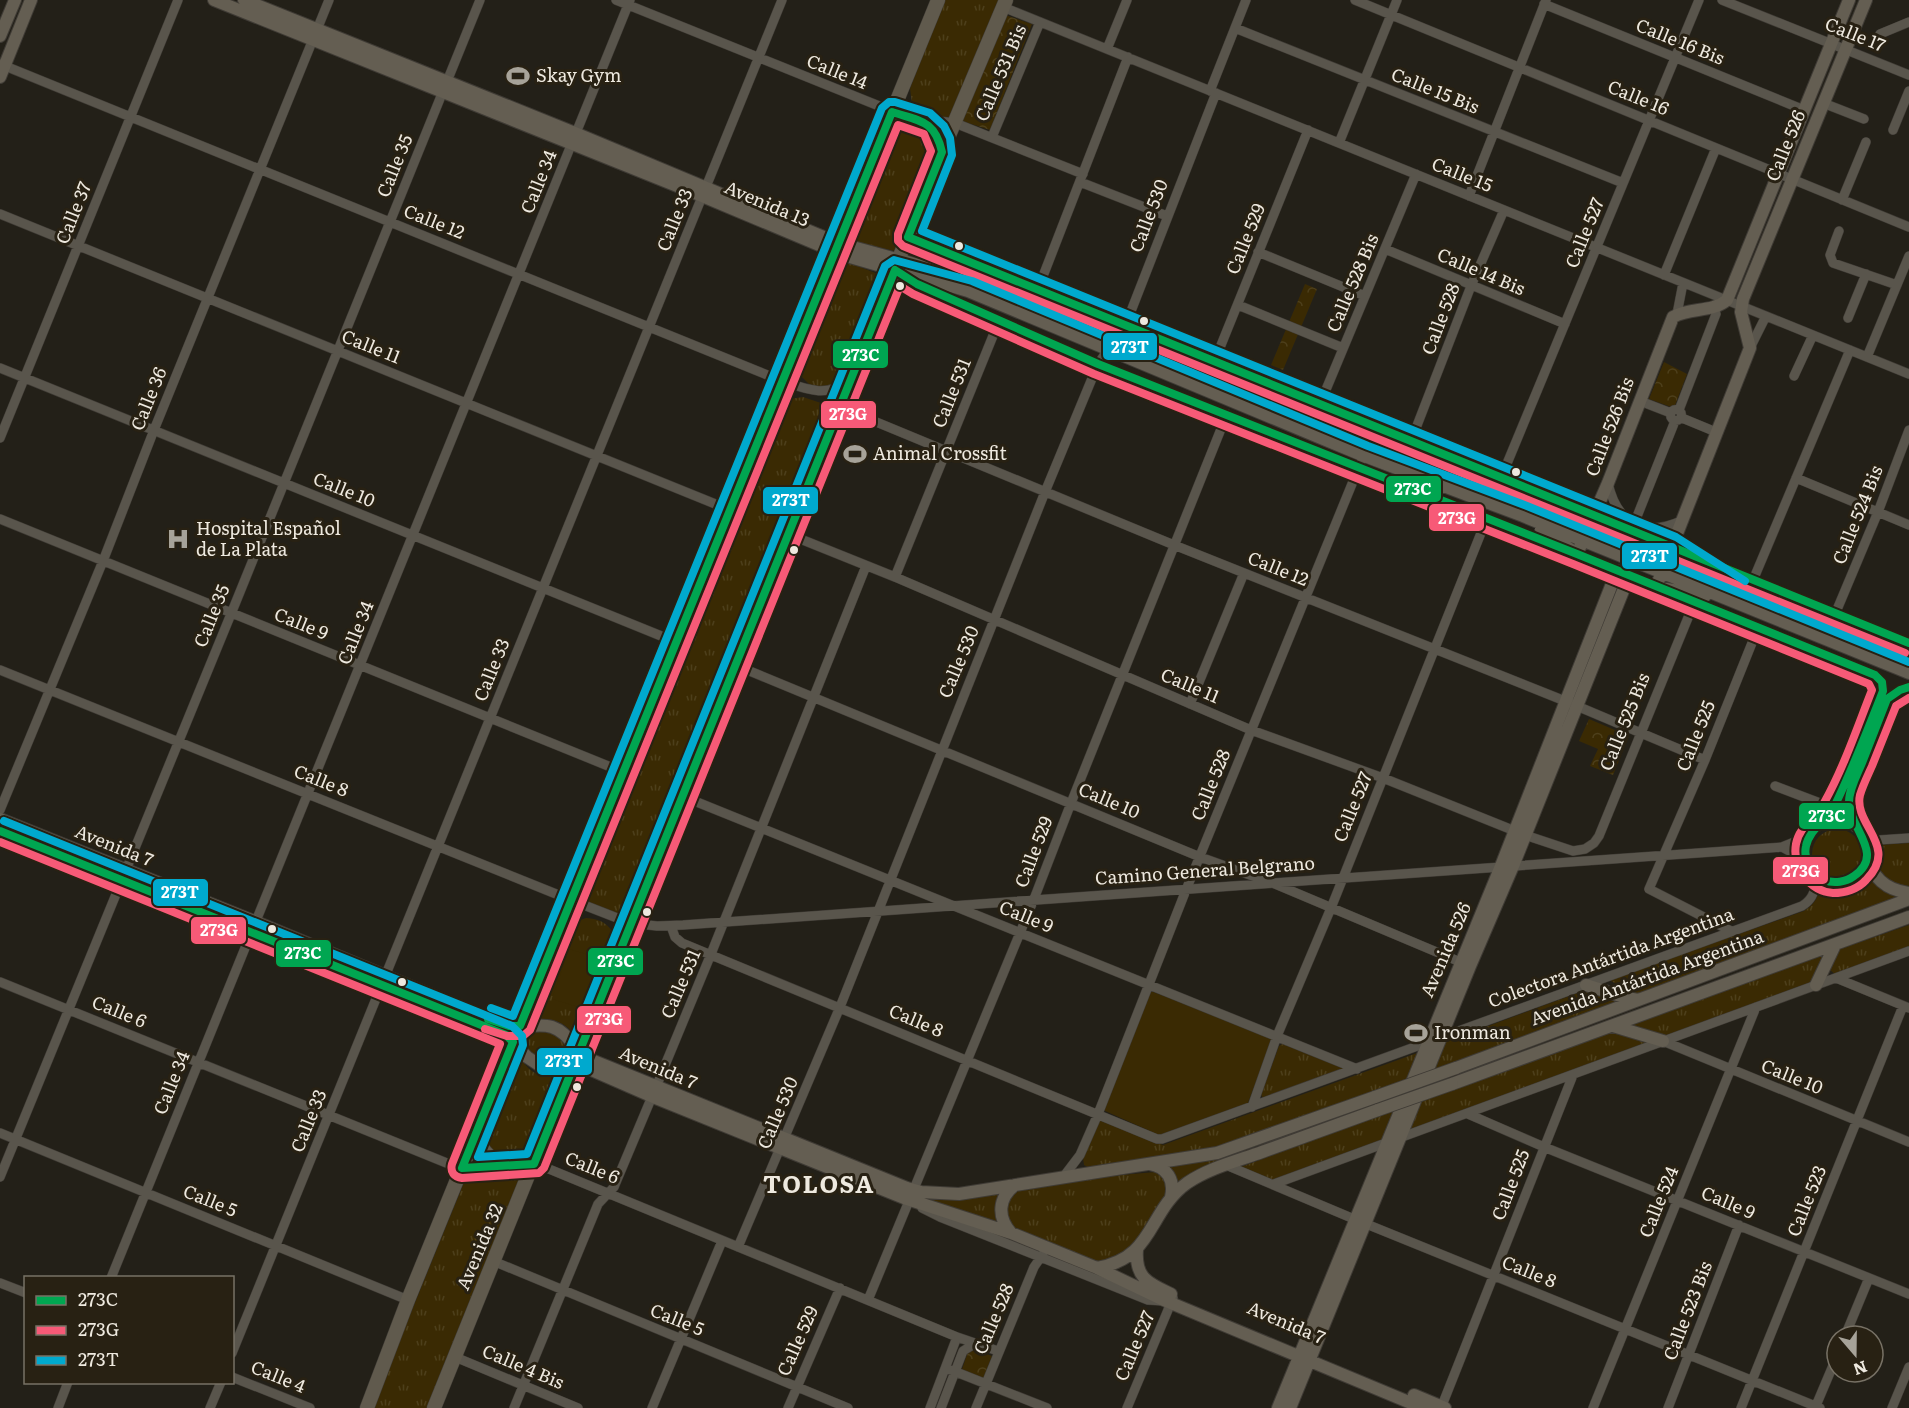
<svg xmlns="http://www.w3.org/2000/svg" width="1909" height="1408" font-family="Literata,serif">
<style>
.grass{fill:url(#grass-tufts)}
.forest{fill:url(#forest-crowns)}
.garden{fill:#3a2a03}
.lines{fill:none;stroke-linecap:round;stroke-linejoin:round}
.minor-casing{stroke:#3f3b35;stroke-width:10}
.major-casing{stroke:#3f3b35;stroke-width:14}
.highway-casing{stroke:#3f3b35;stroke-width:15}
.minor{stroke:#59554c;stroke-width:9}
.major{stroke:#645e52;stroke-width:12}
.highway{stroke:#605a4d;stroke-width:14}
.major-bridge-casing{stroke:#3f3b35;stroke-width:14;stroke-linecap:butt}
.major-bridge{stroke:#645e52;stroke-width:12}
.bus-1-casing{stroke:#282113;stroke-width:12}
.bus-2-casing{stroke:#282113;stroke-width:12}
.bus-3-casing{stroke:#282113;stroke-width:12}
.bus-1{stroke:#00a651;stroke-width:8}
.bus-2{stroke:#f75a77;stroke-width:8}
.bus-3{stroke:#00a9ce;stroke-width:8}
.bus-dot{fill:#eee9df;stroke:#282113;stroke-width:2}
.labels{text-anchor:middle;stroke-width:6;stroke-linejoin:round;paint-order:stroke}
.street-label{font-size:18px;fill:#eee9df;stroke:#282113}
.poi-label{font-size:18px;fill:#eee9df;stroke:#282113;text-anchor:start}
.district-label{font-size:24px;font-weight:bold;letter-spacing:1.5px;fill:#eee9df;stroke:#282113}
.line-badge{stroke:#282113;stroke-width:2}
.badge-label{font-size:16px;text-anchor:middle;font-weight:bold;fill:#fff}
</style>
<defs>
<pattern id="grass-tufts" width="24" height="20" patternUnits="userSpaceOnUse" patternTransform="scale(1.5)"><rect width="24" height="20" fill="#3a2a03"/><path d="M3 7l-1-3M5 7V3M7 7l1-3M15 17l-1-3M17 17v-4M19 17l1-3" fill="none" stroke="#4d3f1b"/></pattern>
<pattern id="forest-crowns" width="20" height="18" patternUnits="userSpaceOnUse" patternTransform="scale(1.5)"><rect width="20" height="18" fill="#3a2a03"/><path d="M2 6a3 3 0 1 1 6 0M12 15a3 3 0 1 1 6 0" fill="none" stroke="#4d3f1b"/></pattern>
</defs>
<rect width="100%" height="100%" fill="#232018"/>
<!-- grass -->
<path class="grass" d="M945,0H1002L954,119L924,115L912,104L910,88Z
M910,120L928,125L939,150L899,252L847,240L890,131Z
M839,259L886,277L846,381L832,387H812L799,374L798,361Z
M839,396L629,918L581,901L580,898L779,408L790,399L803,397L821,403Z
M1812 854a25 25 0 1 1 50 0a25 25 0 1 1-50 0Z
M1909,843V886C1889,884 1882,875 1873,858L1878,845Z
M1869,871L1881,889L1907,896L1637,995L1609,980L1804,911C1815,904 1819,897 1819,885C1842,892 1853,890 1869,871Z
M586,918C603,919 612,926 617,942L579,1042C568,1022 552,1016 530,1021L567,930L575,922Z
M1909,925V949L1836,975L1829,969L1840,949Z
M1825,954L1811,984L1661,1038L1630,1025Z
M1597,986L1627,999L1430,1071L1442,1043Z
M552,1030L572,1051L569,1062C548,1062 533,1064 522,1043L526,1032Z
M1616,1030L1650,1042L1406,1131L1419,1101Z
M1284,1043L1343,1066L1345,1069L1264,1099L1261,1095L1279,1046Z
M1420,1052L1408,1080L1227,1146L1091,1169L1084,1165L1083,1158L1099,1120L1163,1145Z
M517,1054C530,1073 540,1081 565,1075L530,1155C508,1165 483,1157 486,1129Z
M1395,1109L1382,1142L1273,1182L1241,1167Z
M1256,1148L1178,1186L1176,1176L1167,1167Z
M524,1171L429,1408H372L467,1175Z
M1156,1172L1167,1182L1166,1195L1131,1250L1101,1264L1013,1229C1004,1213 1001,1206 1014,1191L1097,1177Z
M1004,1192L1002,1224L922,1197L949,1200Z"/>
<!-- forest -->
<path class="forest" d="M1005,15L1032,24L990,130L962,121Z
M1305,284L1317,289L1283,370L1271,365Z
M1664,362L1687,374L1674,408L1649,399Z
M1589,719L1629,736L1613,775L1590,766L1598,749L1579,741Z
M973,1349L992,1356L983,1380L961,1372L968,1352Z"/>
<!-- garden -->
<path class="garden" d="M569,949L602,959L585,1009L552,999Z
M1151,991L1271,1038L1272,1042L1247,1105L1161,1136L1103,1110Z"/>
<g class="lines">
<!-- minor casing -->
<g class="minor-casing">
<path id="minor" d="M616,0L899,114L922,119L955,123L1083,174
M1355,0L1909,227
M1722,0L1909,75
M1544,4L1804,110
M1003,7L1909,374
M1235,28L1623,183
M1880,34L1909,22
M1107,49L1127,0
M0,64L782,381C805,389 829,399 848,379
M1210,91L1246,0
M1823,103L1864,119
M1893,130L1909,91
M992,137L1040,22
M1339,143L1397,0
M1080,182L1167,216
M1469,196L1546,0
M1842,200L1866,142
M0,214L730,510
M1839,231L1830,255L1833,263L1897,285
M908,237L1415,442
M1385,249L1565,324
M1258,252L1365,296
M1664,275L1716,148
M903,276L917,284L1098,364L1577,554L1875,675L1882,682L1883,691L1841,794L1829,815L1820,825
M1038,289L1128,57
M1238,305L1343,348
M1677,314L1683,283
M1848,318L1866,274
M1750,348L1766,316
M1867,357L1909,256
M1215,360L1308,130
M0,368L676,642
M1794,376L1813,335
M1640,401L1671,413
M1320,404L1416,174
M840,407L1174,545L1565,701L1705,760
M1670.5 415a5.5 5.5 0 1 1 11 0a5.5 5.5 0 1 1-11 0Z
M1679,410L1716,314L1714,308
M1682,418L1716,432
M0,438L178,0
M1411,441L1471,286L1504,210
M1427,448L1575,509
M1501,478L1699,0
M1796,478L1909,525
M1608,483C1617,524 1645,538 1683,520
M1588,514L1676,549
M0,519L623,772
M1634,524L1675,421
M788,534L895,577L1251,730L1383,778L1525,835L1573,851L1585,849L1594,843L1599,836L1694,603
M1689,554L1909,643
M895,577L999,321
M1754,578L1850,350
M1836,612L1878,512L1909,430
M735,665L1200,857L1275,884L1465,964
M0,670L571,900L630,923L657,926L683,925L1782,847L1797,841L1812,832
M1190,704L1244,573
M1775,786L1833,808
M682,796L1357,1069
M0,810L103,561L154,430L329,0
M1805 852a31 31 0 1 1 62 0a31 31 0 1 1-62 0Z
M1856,827L1850,809V793L1887,699L1900,690L1909,687
M1865,838L1879,840L1909,838
M1782,847L1806,860
M671,926L675,937L682,943L1157,1139H1162L1802,906C1815,898 1817,887 1813,872
M1731,931L1649,889L1705,760L1758,628
M1836,978L1909,1008
M0,982L454,1166C485,1174 517,1157 549,1169L957,1337L998,1351
M1663,1041L1909,1142
M1252,1107L1277,1036L1331,908L1487,518
M1468,1114L1544,1147L1909,1294
M0,1133L408,1300
M1226,1165L1354,1219L1820,1408
M1064,1176L1080,1155L1098,1114L1186,890L1372,435
M0,1177L231,614L480,0
M1274,1184L1909,951
M922,1208L940,1217L1148,1300L1163,1301
M738,1247L840,1007L1045,492L1098,364L1126,324L1216,93
M493,1261L848,1408
M111,1278L630,0
M0,1283L26,1293
M868,1300L1034,899L1071,803L1227,414
M1845,1336L1869,1278
M232,1353L782,0
M455,1357L578,1408
M946,1368L1047,1408
M232,1377L310,1408
M58,1408L68,1382
M210,1408L221,1382
M514,1408L598,1204L614,1187L656,1087L711,954L866,566
M652,1408L722,1241
M788,1408L840,1288
M930,1408L957,1337
M941,1408L963,1351L971,1346L979,1345
M976,1408L1034,1267L1043,1254
M1127,1408L1173,1298
M1441,1408L1573,1075
M1593,1408L1756,1007
M1668,1408L1739,1225
M1741,1408L1903,1006
M1815,1408L1837,1356
M1892,1408L1909,1367"/>
</g>
<!-- major casing -->
<g class="major-casing">
<path id="major" d="M214,0L702,196L843,255L968,291L1364,456L1523,516L1909,673
M244,0L575,133L838,243L966,278L1118,336L1909,661
M0,36L15,0
M0,77L31,0
M1411,441L1448,466
M1398,483L1438,489
M1551,508L1594,516
M1541,529L1577,554L1608,483L1673,317C1690,307 1712,313 1727,300L1849,0
M1672,547L1713,574
M1705,596L1656,587L1750,348L1741,312L1743,299L1866,0
M0,819L256,922L494,1021C501,1023 508,1027 516,1027C528,1027 540,1023 552,1027C570,1033 576,1054 594,1061C699,1103 803,1146 907,1188L921,1192L959,1194L1217,1153L1375,1097
M0,831L506,1035L527,1057L542,1067L587,1068L658,1099L904,1198L1011,1233L1097,1268L1166,1301L1423,1408
M1868,855C1871,878 1887,890 1909,893
M1586,985L1627,998L1638,1000
M1816,985L1835,945
M1613,1026L1663,1041
M1456,1068L1909,899
M1452,1084L1909,917
M1150,1164C1167,1167 1175,1180 1171,1197
M1011,1233C997,1217 998,1198 1015,1185
M1137,1250C1135,1278 1148,1283 1171,1294
M1097,1268C1155,1258 1147,1212 1187,1183C1209,1168 1237,1161 1262,1152C1301,1138 1340,1124 1378,1110
M1414,1395L1445,1408
M1278,1408L1501,866L1617,571
M1290,1408L1470,966L1513,866L1629,576"/>
</g>
<!-- highway casing -->
<g class="highway-casing">
<path id="highway" d="M922,119C935,128 940,137 942,152
M476,1132C479,1148 488,1158 503,1165
M367,1408L408,1300L938,0
M434,1408L942,152L1006,0"/>
</g>
<!-- minor -->
<use href="#minor" class="minor"/>
<!-- major -->
<use href="#major" class="major"/>
<!-- highway -->
<use href="#highway" class="highway"/>
<!-- major-bridge casing -->
<g class="major-bridge-casing">
<path id="major-bridge" d="M1375,1097L1456,1068
M1378,1110L1452,1084"/>
</g>
<!-- major-bridge -->
<use href="#major-bridge" class="major-bridge"/>
<!-- bus-1 casing -->
<g class="bus-1-casing">
<path id="bus-1" d="M0,831L506,1035L513,1042L462,1168L534,1164L895,270L917,284L1098,364L1577,554L1875,675L1882,682L1883,691C1868,729 1853,768 1835,805C1827,819 1809,830 1806,846C1803,860 1811,873 1824,880C1834,884 1846,882 1854,876C1886,854 1849,828 1849,802C1849,789 1857,775 1862,763C1870,742 1879,720 1887,699L1900,690L1909,687
M488,1019L509,1026H520L892,112C920,121 935,120 942,152L908,237L1909,643"/>
</g>
<!-- bus-2 casing -->
<g class="bus-2-casing">
<path id="bus-2" d="M0,842L500,1044L452,1164C450,1172 454,1177 462,1178L539,1173L544,1168L900,286L913,294L1094,374L1573,564L1869,684L1872,690C1857,728 1844,767 1824,803C1815,818 1799,827 1796,844C1792,867 1809,891 1833,893C1845,893 1858,889 1866,880C1900,846 1853,825 1860,795C1863,785 1868,775 1872,766C1880,746 1888,726 1896,706L1909,698
M485,1029L507,1036H523L530,1030L898,125L924,134L931,151L898,234V241L903,246L1905,653"/>
</g>
<!-- bus-3 casing -->
<g class="bus-3-casing">
<path id="bus-3" d="M4,821L512,1026L522,1036L523,1045L478,1157L527,1154L885,266L894,260L972,281L1368,446L1527,506L1909,662
M491,1008L513,1016L882,108L889,102H895L930,113L944,126L950,138L952,155L922,231L1676,537L1745,581"/>
</g>
<!-- bus-1 -->
<use href="#bus-1" class="bus-1"/>
<!-- bus-2 -->
<use href="#bus-2" class="bus-2"/>
<!-- bus-3 -->
<use href="#bus-3" class="bus-3"/>
</g>
<!-- icons -->
<defs>
<g id="stadium-bare" transform="scale(1.8)"><path d="M0-5a6.5 5 0 1 0 0 10a6.5 5 0 1 0 0-10ZM-3.5-1.8h7v3.6h-7Z" fill="#a7a399" stroke="#282113" stroke-width="2.5" paint-order="stroke"/></g>
<g id="hospital-bare" transform="scale(1.8)"><path d="M-5-5h3v3.5h4V-5h3V5h-3V1.5h-4V5h-3Z" fill="#a7a399" stroke="#282113" stroke-width="2.5" paint-order="stroke"/></g>
</defs>
<g fill-rule="evenodd">
<use href="#stadium-bare" x="518" y="76"/>
<use href="#stadium-bare" x="855" y="454"/>
<use href="#hospital-bare" x="178" y="539"/>
<use href="#stadium-bare" x="1416" y="1033"/>
</g>
<!-- markers -->
<g class="bus-dot">
<circle cx="959" cy="246" r="5"/>
<circle cx="900" cy="286" r="5"/>
<circle cx="1144" cy="321" r="5"/>
<circle cx="1516" cy="472" r="5"/>
<circle cx="794" cy="550" r="5"/>
<circle cx="647" cy="912" r="5"/>
<circle cx="272" cy="929" r="5"/>
<circle cx="402" cy="982" r="5"/>
<circle cx="577" cy="1087" r="5"/>
</g>
<g class="labels">
<!-- street labels -->
<g class="street-label">
<text transform="translate(1855 35) rotate(22)" y="6">Calle 17</text>
<text transform="translate(1680 42) rotate(22)" y="6">Calle 16 Bis</text>
<text transform="translate(837 72) rotate(22)" y="6">Calle 14</text>
<text transform="translate(1001 73) rotate(-67)" y="6">Calle 531 Bis</text>
<text transform="translate(1435 91) rotate(22)" y="6">Calle 15 Bis</text>
<text transform="translate(1638 98) rotate(22)" y="6">Calle 16</text>
<text transform="translate(1786 146) rotate(-68)" y="6">Calle 526</text>
<text transform="translate(395 166) rotate(-68)" y="6">Calle 35</text>
<text transform="translate(1462 175) rotate(22)" y="6">Calle 15</text>
<text transform="translate(539 182) rotate(-68)" y="6">Calle 34</text>
<text transform="translate(767 204) rotate(23)" y="6">Avenida 13</text>
<text transform="translate(74 213) rotate(-68)" y="6">Calle 37</text>
<text transform="translate(1149 216) rotate(-69)" y="6">Calle 530</text>
<text transform="translate(675 220) rotate(-68)" y="6">Calle 33</text>
<text transform="translate(434 222) rotate(22)" y="6">Calle 12</text>
<text transform="translate(1585 233) rotate(-68)" y="6">Calle 527</text>
<text transform="translate(1246 239) rotate(-68)" y="6">Calle 529</text>
<text transform="translate(1481 272) rotate(23)" y="6">Calle 14 Bis</text>
<text transform="translate(1353 283) rotate(-67)" y="6">Calle 528 Bis</text>
<text transform="translate(1441 319) rotate(-69)" y="6">Calle 528</text>
<text transform="translate(371 347) rotate(22)" y="6">Calle 11</text>
<text transform="translate(952 393) rotate(-68)" y="6">Calle 531</text>
<text transform="translate(149 399) rotate(-68)" y="6">Calle 36</text>
<text transform="translate(1610 427) rotate(-69)" y="6">Calle 526 Bis</text>
<text transform="translate(344 490) rotate(22)" y="6">Calle 10</text>
<text transform="translate(1858 515) rotate(-68)" y="6">Calle 524 Bis</text>
<text transform="translate(1278 569) rotate(22)" y="6">Calle 12</text>
<text transform="translate(212 616) rotate(-68)" y="6">Calle 35</text>
<text transform="translate(301 624) rotate(22)" y="6">Calle 9</text>
<text transform="translate(356 633) rotate(-68)" y="6">Calle 34</text>
<text transform="translate(959 662) rotate(-67)" y="6">Calle 530</text>
<text transform="translate(492 670) rotate(-68)" y="6">Calle 33</text>
<text transform="translate(1190 686) rotate(23)" y="6">Calle 11</text>
<text transform="translate(1625 722) rotate(-68)" y="6">Calle 525 Bis</text>
<text transform="translate(1696 736) rotate(-68)" y="6">Calle 525</text>
<text transform="translate(321 781) rotate(22)" y="6">Calle 8</text>
<text transform="translate(1211 785) rotate(-68)" y="6">Calle 528</text>
<text transform="translate(1109 801) rotate(23)" y="6">Calle 10</text>
<text transform="translate(1353 807) rotate(-68)" y="6">Calle 527</text>
<text transform="translate(114 846) rotate(22)" y="6">Avenida 7</text>
<text transform="translate(1034 852) rotate(-69)" y="6">Calle 529</text>
<text transform="translate(1205 871) rotate(-4)" y="6">Camino General Belgrano</text>
<text transform="translate(1026 917) rotate(22)" y="6">Calle 9</text>
<text transform="translate(1446 950) rotate(-67)" y="6">Avenida 526</text>
<text transform="translate(1611 958) rotate(-20)" y="6">Colectora Antártida Argentina</text>
<text transform="translate(1647 978) rotate(-20)" y="6">Avenida Antártida Argentina</text>
<text transform="translate(681 984) rotate(-67)" y="6">Calle 531</text>
<text transform="translate(119 1012) rotate(22)" y="6">Calle 6</text>
<text transform="translate(916 1021) rotate(23)" y="6">Calle 8</text>
<text transform="translate(658 1068) rotate(23)" y="6">Avenida 7</text>
<text transform="translate(1792 1077) rotate(22)" y="6">Calle 10</text>
<text transform="translate(172 1083) rotate(-68)" y="6">Calle 34</text>
<text transform="translate(778 1113) rotate(-67)" y="6">Calle 530</text>
<text transform="translate(309 1121) rotate(-68)" y="6">Calle 33</text>
<text transform="translate(592 1168) rotate(22)" y="6">Calle 6</text>
<text transform="translate(1511 1185) rotate(-69)" y="6">Calle 525</text>
<text transform="translate(210 1201) rotate(22)" y="6">Calle 5</text>
<text transform="translate(1807 1201) rotate(-68)" y="6">Calle 523</text>
<text transform="translate(1659 1202) rotate(-68)" y="6">Calle 524</text>
<text transform="translate(1728 1203) rotate(23)" y="6">Calle 9</text>
<text transform="translate(480 1247) rotate(-67)" y="6">Avenida 32</text>
<text transform="translate(1529 1272) rotate(22)" y="6">Calle 8</text>
<text transform="translate(1688 1311) rotate(-69)" y="6">Calle 523 Bis</text>
<text transform="translate(994 1319) rotate(-67)" y="6">Calle 528</text>
<text transform="translate(677 1320) rotate(22)" y="6">Calle 5</text>
<text transform="translate(1286 1323) rotate(23)" y="6">Avenida 7</text>
<text transform="translate(798 1341) rotate(-66)" y="6">Calle 529</text>
<text transform="translate(1135 1346) rotate(-67)" y="6">Calle 527</text>
<text transform="translate(523 1367) rotate(23)" y="6">Calle 4 Bis</text>
<text transform="translate(278 1377) rotate(22)" y="6">Calle 4</text>
</g>
<!-- poi labels -->
<g class="poi-label">
<text x="536" y="82">Skay Gym</text>
<text x="873" y="460">Animal Crossfit</text>
<text x="196" y="535">Hospital Español<tspan x="196" dy="21">de La Plata</tspan></text>
<text x="1434" y="1039">Ironman</text>
</g>
<!-- district labels -->
<g class="district-label">
<text x="819" y="1193">TOLOSA</text>
</g>
</g>
<g class="line-badge">
<rect x="1102" y="332" width="56" height="29" rx="6" fill="#00a9ce"/>
<rect x="832" y="340" width="57" height="29" rx="6" fill="#00a651"/>
<rect x="820" y="400" width="57" height="29" rx="6" fill="#f75a77"/>
<rect x="1385" y="475" width="57" height="28" rx="6" fill="#00a651"/>
<rect x="762" y="486" width="57" height="29" rx="6" fill="#00a9ce"/>
<rect x="1428" y="503" width="57" height="29" rx="6" fill="#f75a77"/>
<rect x="1621" y="542" width="57" height="28" rx="6" fill="#00a9ce"/>
<rect x="1798" y="802" width="57" height="28" rx="6" fill="#00a651"/>
<rect x="1772" y="856" width="57" height="29" rx="6" fill="#f75a77"/>
<rect x="152" y="878" width="57" height="29" rx="6" fill="#00a9ce"/>
<rect x="190" y="916" width="57" height="29" rx="6" fill="#f75a77"/>
<rect x="275" y="939" width="57" height="29" rx="6" fill="#00a651"/>
<rect x="587" y="947" width="57" height="29" rx="6" fill="#00a651"/>
<rect x="576" y="1005" width="56" height="29" rx="6" fill="#f75a77"/>
<rect x="536" y="1047" width="57" height="29" rx="6" fill="#00a9ce"/>
</g>
<g class="badge-label">
<text x="1130" y="353">273T</text>
<text x="861" y="361">273C</text>
<text x="848" y="420">273G</text>
<text x="1413" y="495">273C</text>
<text x="791" y="506">273T</text>
<text x="1457" y="524">273G</text>
<text x="1650" y="562">273T</text>
<text x="1827" y="822">273C</text>
<text x="1801" y="877">273G</text>
<text x="180" y="898">273T</text>
<text x="219" y="936">273G</text>
<text x="303" y="959">273C</text>
<text x="616" y="967">273C</text>
<text x="604" y="1025">273G</text>
<text x="564" y="1067">273T</text>
</g>
<!-- legend -->
<rect x="24" y="1276" width="210" height="108" fill="#282113" stroke="#777165" stroke-width="1.5"/>
<rect x="36" y="1296" width="30" height="9" fill="#00a651" stroke="#777165" stroke-width="1.5"/>
<text x="78" y="1306" font-size="18" fill="#eee9df">273C</text>
<rect x="36" y="1326" width="30" height="9" fill="#f75a77" stroke="#777165" stroke-width="1.5"/>
<text x="78" y="1336" font-size="18" fill="#eee9df">273G</text>
<rect x="36" y="1356" width="30" height="9" fill="#00a9ce" stroke="#777165" stroke-width="1.5"/>
<text x="78" y="1366" font-size="18" fill="#eee9df">273T</text>
<!-- north arrow -->
<g transform="translate(1855 1354) rotate(160)"><circle r="28" fill="#282113" stroke="#777165" stroke-width="1.5"/>
<path d="M0-4.5L10 22L0 15L-10 22Z" fill="#a7a399"/>
<text y="-9" font-size="16" font-weight="bold" text-anchor="middle" fill="#eee9df">N</text>
</g>
</svg>
